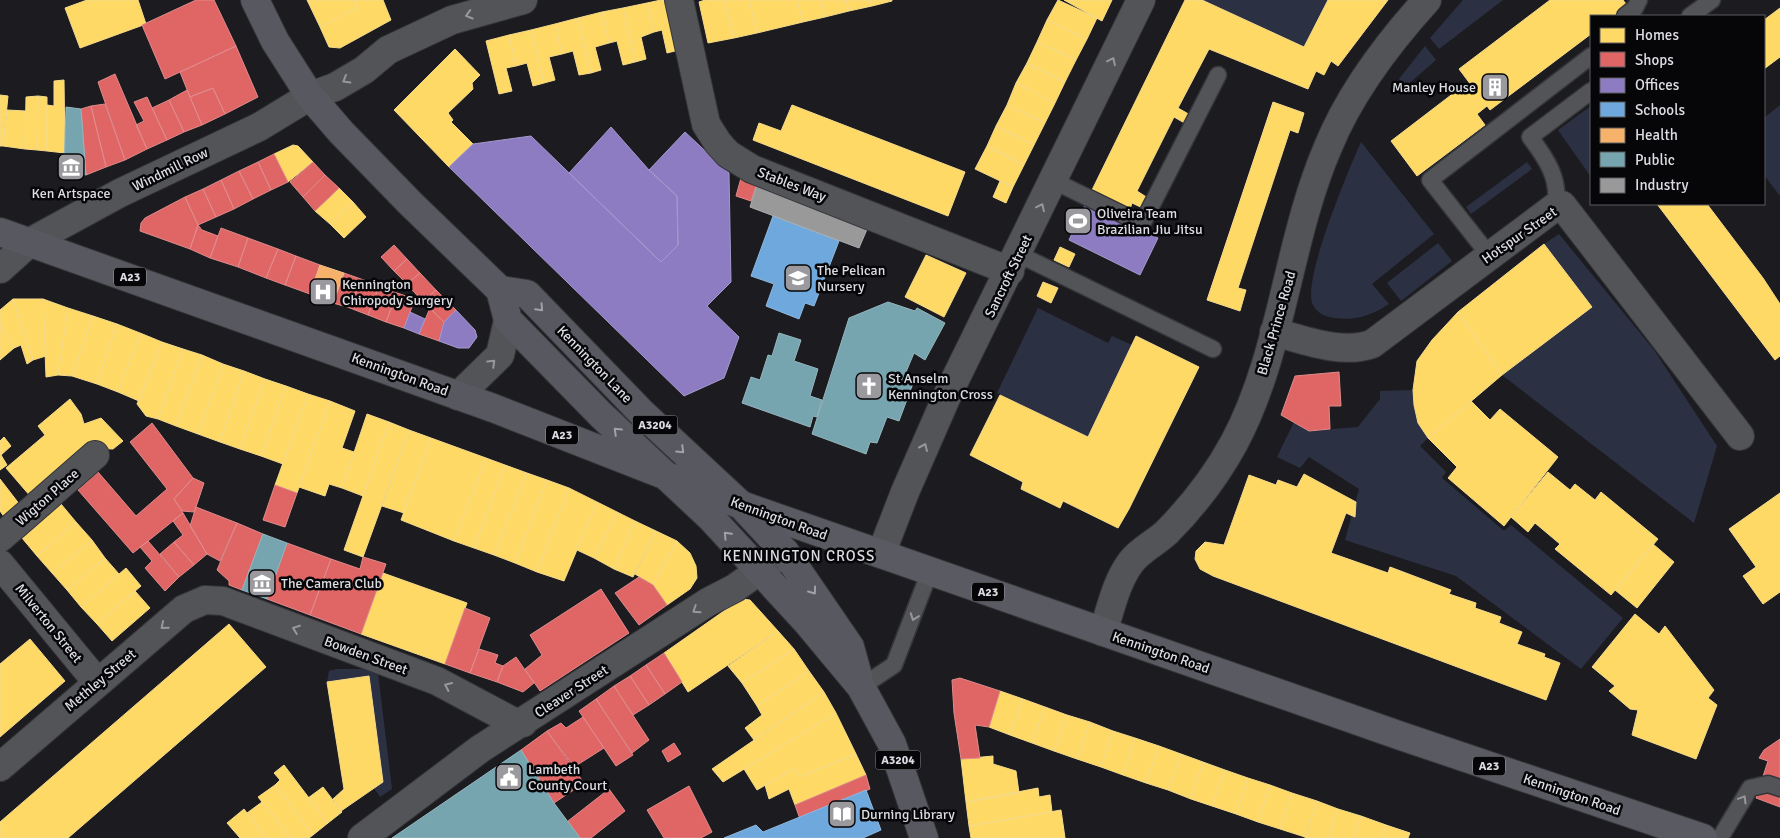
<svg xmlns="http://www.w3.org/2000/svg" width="1780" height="838" font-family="Signika,sans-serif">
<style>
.green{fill:#2c3043}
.homes{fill:#ffd966;stroke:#f4da8b}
.shops{fill:#e06666;stroke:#df8a8b}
.offices{fill:#8e7cc3;stroke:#a599cc}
.schools{fill:#6fa8dc;stroke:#90b8de}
.health{fill:#f6b26b;stroke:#eebf8f}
.public{fill:#76a5af;stroke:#95b6be}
.industry{fill:#999;stroke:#adadaf}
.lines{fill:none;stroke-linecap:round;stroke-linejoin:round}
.service-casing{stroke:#353639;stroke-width:19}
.minor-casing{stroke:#353639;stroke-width:30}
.primary-casing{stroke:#353639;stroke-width:30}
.trunk-casing{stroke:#353639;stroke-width:30}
.service{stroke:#535457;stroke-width:16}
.minor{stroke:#535457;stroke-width:28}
.primary{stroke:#5a5b62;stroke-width:28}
.trunk{stroke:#585860;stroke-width:28}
.oneway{stroke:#98989c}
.oneway2{stroke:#a1a1a8}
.labels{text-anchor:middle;stroke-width:5;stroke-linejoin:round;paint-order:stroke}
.shield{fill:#060609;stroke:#9c9ca1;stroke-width:1}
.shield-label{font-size:12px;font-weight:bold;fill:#dcdde2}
.poi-label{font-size:14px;fill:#dcdde2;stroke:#060609;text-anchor:start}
.street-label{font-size:14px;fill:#dcdde2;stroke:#060609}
.neighbourhood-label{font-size:15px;letter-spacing:1px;fill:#dcdde2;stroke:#060609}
</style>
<rect width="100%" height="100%" fill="#1c1c20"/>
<!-- green -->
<path class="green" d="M1202,0H1328L1304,47Z
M1463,0H1503L1439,49L1430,38Z
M1425,46L1436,60L1405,87L1399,79Z
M1780,105V196L1764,175V118Z
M1591,106V177L1558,130Z
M1361,142L1434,234L1372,284L1389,304C1372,315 1356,321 1335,318C1326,317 1318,314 1313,305C1301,282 1349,169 1361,142Z
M1527,162L1532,169L1471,214L1466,207Z
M1559,234L1654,350L1717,446L1694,523L1502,375L1592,307L1544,244Z
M1438,243L1452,261L1401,301L1387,283Z
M1038,308L1108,343L1112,336L1132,345L1088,437L997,393Z
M1413,390L1416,415L1428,438L1420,446L1446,472L1442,478L1504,531L1511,525L1623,618L1581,669L1456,576L1345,540L1359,489L1309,457L1300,468L1277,457L1294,422L1309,431L1358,427L1380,399V391Z
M337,669H362L378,673L392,789L380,797L374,788L383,782L369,676L327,682L329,671Z"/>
<!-- homes -->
<path class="homes" d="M87,0H138L146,24L80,48L65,8Z
M307,0H354L357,8L320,27Z
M354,0H383L391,20L340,48L329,47L320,27L357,8Z
M661,0H667L679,50L667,53L662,30L654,32L647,3Z
M705,0H724L734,38L708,43L699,2Z
M724,0H749L757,33L734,38Z
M749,0H797L803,22L757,33Z
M797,0H821L825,17L803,22Z
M821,0H846L849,11L825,17Z
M846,0H870L872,6L849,11Z
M870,0H892V1L872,6Z
M1058,0L1097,18L1087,39L1047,20Z
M1064,0H1112L1102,21Z
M1185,0H1202L1304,47L1328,0H1388L1338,66L1331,61L1324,75L1316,71L1308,89L1209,49L1178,108L1192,116L1188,125L1174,117L1137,191L1151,200L1147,210L1132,203L1130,209L1092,190Z
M1550,0H1623L1629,8L1618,16H1591V34L1490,110L1487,106L1477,114L1485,125L1417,176L1391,141L1459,89L1461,93L1471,85L1459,69Z
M647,3L654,32L641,37L646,59L635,62L623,8Z
M623,8L635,62L623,65L617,41L609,43L602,12Z
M1780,8V57L1764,69V20Z
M602,12L609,43L595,47L601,70L591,73L578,18Z
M578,18L591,73L579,75L573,51L562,54L555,24Z
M1047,20L1087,39L1076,60L1037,42Z
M555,24L562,54L549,57L555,80L544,83L531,30Z
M531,30L544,83L533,86L527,63L516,66L509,35Z
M509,35L516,66L506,68L512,91L499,94L486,41Z
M1037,42L1076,60L1065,82L1027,63Z
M455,49L480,75L472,83L473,89L448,113L453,120L451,122L473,144L449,167L394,110Z
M1027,63L1065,82L1055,103L1016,83Z
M64,80L65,153L47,151V105L54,106V81Z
M1016,83L1055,103L1045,123L1007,105Z
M0,95L8,96L3,146H0Z
M38,96L37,150L25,149L26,97Z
M38,96L47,97V151L37,150Z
M1273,102L1304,113L1298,133L1290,130L1238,288L1246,290L1240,311L1207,300Z
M792,105L965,172L948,216L753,140L759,123L781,131Z
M1007,105L1045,123L1034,145L996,126Z
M7,110L26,111L25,149L3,146Z
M996,126L1034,145L1024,165L987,146Z
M293,145L298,146L313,162L288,182L274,154Z
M987,146L1024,165L1013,187L975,169Z
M1000,181L1013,187L1006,203L993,197Z
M339,188L353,202L330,224L315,211Z
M353,202L366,217L344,238L330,224Z
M1657,204H1707L1763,278L1780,304V356L1775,360Z
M1544,244L1592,307L1502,375L1458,312Z
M1060,247L1075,254L1069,267L1054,260Z
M926,255L966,273L944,317L905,297Z
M1043,282L1058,288L1051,303L1037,296Z
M13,299L33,360L27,364L21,345L14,348L0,324V310Z
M13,299H43L46,356L33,360Z
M43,299L68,308L58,375L46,377Z
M68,308L93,316L72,376L58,375Z
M1458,312L1502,375L1428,438L1418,423L1414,405L1413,390L1417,361L1432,340Z
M93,316L117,324L97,384L72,376Z
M0,324L14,348L0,360Z
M117,324L140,333L118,392L97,384Z
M140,333L162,342L139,401L118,392Z
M1136,336L1199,367L1129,509L1118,528L1063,501L1060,508L1021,489L1023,482L970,455L1000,395L1088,437Z
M162,342L183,349L158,419L146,416L137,404Z
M183,349L202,355L176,426L158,419Z
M202,355L223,364L198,434L176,426Z
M223,364L244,371L220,442L198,434Z
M244,371L265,379L240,449L220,442Z
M265,379L286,386L261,456L240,449Z
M286,386L308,394L283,464L261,456Z
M308,394L330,401L297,493L275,485Z
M70,399L81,414L84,424L101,418L123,441L113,449L86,448L31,497L6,468L45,435L38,426Z
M330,401L355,411L342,448L354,452L342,488L329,484L325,496L299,487Z
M1471,401L1490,420L1500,409L1558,457L1504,526L1448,478L1457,467L1428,438Z
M367,414L389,422L363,496L342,488Z
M389,422L409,430L363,557L344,550Z
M409,430L431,438L404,513L382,506Z
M4,437L11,446L1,455L7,465L0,470V441Z
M431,438L486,458L454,541L401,520Z
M486,458L505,465L474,548L454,541Z
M505,465L527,473L494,555L474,548Z
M1548,472L1570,490L1575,484L1595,500L1601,492L1658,539L1611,595L1555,549L1560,544L1535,523L1528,532L1511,517Z
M527,473L547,480L515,563L494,555Z
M1304,474L1356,502L1355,517L1346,513L1331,553L1388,573L1390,567L1451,590L1449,594L1476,603L1475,608L1501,617L1499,623L1522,632L1517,644L1545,654L1544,657L1560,663L1546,700L1213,576L1200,569L1195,559L1196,551L1205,542L1224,545L1249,475L1276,485L1278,480L1297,487Z
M0,479L20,505L5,518L0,511Z
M547,480L569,488L537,572L515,563Z
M569,488L597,502L564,581L537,572Z
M1780,493V592L1763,604L1743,576L1756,567L1729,529Z
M597,502L617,512L594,558L577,550Z
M61,504L76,522L37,556L22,538Z
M617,512L635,521L614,569L594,558Z
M635,521L656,531L633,577L614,569Z
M76,522L92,540L52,573L37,556Z
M656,531L677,541L653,585L635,574Z
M92,540L105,558L67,590L52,573Z
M677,541L690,553L696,566L697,578L690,589L667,605L653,585Z
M1653,544L1674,562L1637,608L1615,590Z
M105,558L119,574L81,607L67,590Z
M126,568L141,586L97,624L81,607Z
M383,573L467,603L445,664L361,634Z
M135,591L150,608L112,641L97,624Z
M741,599L750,600L778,631L688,692L664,653Z
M1635,614L1659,634L1665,626L1714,690L1708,698L1717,705L1696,759L1632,735L1638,710L1630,709L1609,691L1615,686L1592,667Z
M229,624L266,667L68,838H0V822Z
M778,631L794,649L742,683L728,666Z
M30,639L65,681L0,737V664Z
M794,649L809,671L757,706L742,683Z
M809,671L824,692L754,740L745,728L762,715L757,706Z
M369,676L383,782L341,811L333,799L344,789L327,682Z
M1000,691L1023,699L1010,735L989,727Z
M824,692L836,713L723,782L712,769Z
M1023,699L1045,707L1032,743L1010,735Z
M1045,707L1067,715L1054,751L1032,743Z
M836,713L856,754L799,777L795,768L757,790L744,769Z
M1067,715L1090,722L1077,759L1054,751Z
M1090,722L1113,731L1101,767L1077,759Z
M1113,731L1135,738L1123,775L1101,767Z
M1135,738L1159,746L1146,783L1123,775Z
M1159,746L1181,754L1168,790L1146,783Z
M856,754L866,775L795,805L789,789L769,799L765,785L795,768L799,777Z
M1181,754L1203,762L1191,799L1168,790Z
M993,756V764L1016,771L1019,793L966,802L961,759Z
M1203,762L1225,770L1212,806L1191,799Z
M284,765L328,823L313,835L275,785L280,780L274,773Z
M1225,770L1248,778L1236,814L1212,806Z
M1248,778L1270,785L1258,822L1236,814Z
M275,785L313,835L309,838H291L258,797Z
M1270,785L1292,793L1280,829L1258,822Z
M323,787L342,812L328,823L308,798Z
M1038,788L1039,797L1050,795L1052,812L969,826L966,802Z
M1292,793L1317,801L1305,837L1280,829Z
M1317,801L1338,809L1328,838H1305Z
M262,802L291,838H266L247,813Z
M244,809L247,813L266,838H240L227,823Z
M1338,809L1361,816L1354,838H1328Z
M1061,810L1065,838H971L969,826Z
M1361,816L1386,825L1382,838H1354Z
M1386,825L1410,833L1408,838H1382Z"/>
<!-- shops -->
<path class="shops" d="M196,0H214L236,46L165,79L142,25Z
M236,46L258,97L225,114L213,88L190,97L180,72Z
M115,74L147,149L125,160L98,82Z
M213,88L225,114L202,125L190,97Z
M187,90L202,125L184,132L169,100Z
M147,97L167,140L147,149L136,125L144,121L134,102Z
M169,100L184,132L167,140L152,108Z
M105,104L125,160L106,167L91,106Z
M91,106L106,167L86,175L81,109Z
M274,154L288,182L271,190L258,162Z
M258,162L271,190L253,199L239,171Z
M313,162L325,175L303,197L290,182Z
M239,171L253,199L234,209L221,180Z
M325,175L339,188L315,211L303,197Z
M741,178L757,184L751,201L736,196Z
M221,180L234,209L216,217L203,189Z
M203,189L216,217L198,225L185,197Z
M185,197L198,225L190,249L140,231L141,223L145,218Z
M198,225L202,230L218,236L210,258L190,249Z
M221,228L248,238L238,267L210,258Z
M248,238L278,249L266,278L238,267Z
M394,245L407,259L394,271L381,257Z
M278,249L296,256L285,285L266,278Z
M296,256L320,265L310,294L285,285Z
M407,259L420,273L407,284L394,271Z
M344,273L361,279L350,308L333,303Z
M420,273L436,290L423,302L407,284Z
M361,279L379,286L368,315L350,308Z
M379,286L397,293L386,322L368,315Z
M436,290L456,310L444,322L423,302Z
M397,293L415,299L404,328L386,322Z
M430,308L445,323L439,341L419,334Z
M1339,372L1341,406H1329L1330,429L1309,431L1281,415L1295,376Z
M152,423L193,478L174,499L183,513L133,553L78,490L98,472L136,516L167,489L130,442Z
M193,478L204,483L196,507L194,512L182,511L174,499Z
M275,485L297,493L285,527L263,520Z
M196,507L237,523L220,561L207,554L190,526Z
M183,513L207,554L194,565L174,542L183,535L173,521Z
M237,523L263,534L242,590L229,585V581L217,570Z
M148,541L179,577L165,591L145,568L152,561L140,547Z
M174,542L194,565L179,577L160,554Z
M287,543L331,559L310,615L267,599Z
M363,557L386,564L361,634L310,615L331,559L360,569Z
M639,577L653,585L667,605L639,625L615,593Z
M601,589L629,633L540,691L525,669L542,655L530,635Z
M465,608L490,618L470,673L445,664Z
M479,649L498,655L495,663L503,666L497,682L470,673Z
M664,653L682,682L665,694L646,665Z
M516,657L534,683L523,692L497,682L503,666Z
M646,665L665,694L649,705L630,676Z
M630,676L649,705L633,715L614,686Z
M960,678L1000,691L989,727L975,725L980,758L961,759L954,713L952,680Z
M614,686L649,740L632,753L596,699Z
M596,699L633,755L616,766L579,711Z
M583,717L604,748L574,767L547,731L561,723L566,728Z
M547,731L584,783L554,803L521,750Z
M1780,739V807L1756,798L1768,761L1759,758L1764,750Z
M674,743L681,754L668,762L662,751Z
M866,775L870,789L800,819L795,805Z
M689,786L712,832L701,838H664L647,810Z
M609,789L625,811L591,838H580L568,821Z"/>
<!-- offices -->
<path class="offices" d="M611,127L649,170L677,196L678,245L661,262L569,173Z
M685,132L729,173L731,282L707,306L739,337L724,378L684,396L449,167L473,144L531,136L661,262L678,245L677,196L649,170Z
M1086,203L1158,238L1140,275L1069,240Z
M456,310L475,330L477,337L469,348H458L439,341L444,322Z
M410,312L425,319L419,334L404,328Z"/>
<!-- schools -->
<path class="schools" d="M773,216L839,241L814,306L805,303L799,319L766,306L774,284L751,276Z
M866,790L881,830L863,838H724L756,825L763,832Z"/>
<!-- health -->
<path class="health" d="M320,265L344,273L333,303L310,294Z"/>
<!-- public -->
<path class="public" d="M66,107L81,109L86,175L64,172Z
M888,302L915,311L917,308L945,323L925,360L914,353L906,372L915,378L899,421L887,417L877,443L870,442L866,454L812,434L849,318Z
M779,333L801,340L794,361L818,369L810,396L822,400L817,417L813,416L810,427L742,403L751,377L760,380L768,355L772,356Z
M263,534L287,543L267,599L242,590Z
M521,750L554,803L580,838H392Z"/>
<!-- industry -->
<path class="industry" d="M757,184L868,227L859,248L750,207Z"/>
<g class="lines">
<!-- service casing -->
<g class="service-casing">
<path id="service" d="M1625,16L1635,8L1639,0
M1690,16L1712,0
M1054,181L1142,224L1218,75
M1555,207C1561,180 1546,158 1530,137L1591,91
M1018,254L1213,349
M1489,255L1430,180L1591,56
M861,687L894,665L930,571
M1720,838L1750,788L1768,784L1780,788"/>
</g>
<!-- minor casing -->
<g class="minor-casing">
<path id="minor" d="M679,0L706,124L718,143L728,154L752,169L1010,271
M0,269L30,242L120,193L259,127L310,96L335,87L364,70L388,50L452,20L523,0
M1274,332C1305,340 1341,355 1372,344L1555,207L1562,205L1740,436
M458,396L500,355L508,320
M0,538L95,455
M881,554L905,492L947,396L1141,0
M0,564L97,682
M1103,632C1111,608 1116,582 1131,562C1140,550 1155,543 1166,533C1193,506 1216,476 1234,443C1283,351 1287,242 1328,147C1350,93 1388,43 1427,0
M0,767L184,609L205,600L223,601L437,681L512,721L523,723
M362,838L480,749L708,602L735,588L785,552"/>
</g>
<!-- primary casing -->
<g class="primary-casing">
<path id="primary" d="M741,505L1401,736L1703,838"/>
</g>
<!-- trunk casing -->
<g class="trunk-casing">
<path id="trunk" d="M255,0L275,41L310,96L341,132L410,203L500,290L508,320L601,415L711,518L806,621L861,687L892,744L924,838
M0,232L493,408L741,505
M500,290L527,294L641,412L741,505L785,552L850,647L858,676"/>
</g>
<!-- service -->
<use href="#service" class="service"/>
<!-- minor -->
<use href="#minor" class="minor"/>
<!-- primary -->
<use href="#primary" class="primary"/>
<!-- trunk -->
<use href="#trunk" class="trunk"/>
</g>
<!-- one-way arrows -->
<defs><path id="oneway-chevron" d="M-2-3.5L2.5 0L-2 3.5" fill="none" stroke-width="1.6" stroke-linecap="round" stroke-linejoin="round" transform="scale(1.25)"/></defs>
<g class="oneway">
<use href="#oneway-chevron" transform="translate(469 15) rotate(164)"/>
<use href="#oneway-chevron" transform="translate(1112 61) rotate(-64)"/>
<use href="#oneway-chevron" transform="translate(346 80) rotate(150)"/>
<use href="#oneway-chevron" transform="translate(1041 207) rotate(-64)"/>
<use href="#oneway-chevron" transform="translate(492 363) rotate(-44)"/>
<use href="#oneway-chevron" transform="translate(924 447) rotate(-66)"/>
<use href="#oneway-chevron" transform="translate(696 610) rotate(147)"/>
<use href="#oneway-chevron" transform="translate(914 617) rotate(110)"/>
<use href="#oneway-chevron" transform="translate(164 626) rotate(140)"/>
<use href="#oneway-chevron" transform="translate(296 629) rotate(-159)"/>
<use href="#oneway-chevron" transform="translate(448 686) rotate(-155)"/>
<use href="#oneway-chevron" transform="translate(1743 799) rotate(-59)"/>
</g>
<g class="oneway2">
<use href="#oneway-chevron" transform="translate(540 308) rotate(47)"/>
<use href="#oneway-chevron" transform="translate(617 431) rotate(-136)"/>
<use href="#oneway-chevron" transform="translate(681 450) rotate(44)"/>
<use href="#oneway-chevron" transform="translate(727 535) rotate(-133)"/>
<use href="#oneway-chevron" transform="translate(813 591) rotate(54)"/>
</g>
<!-- icons -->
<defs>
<g id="building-square" transform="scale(1.4375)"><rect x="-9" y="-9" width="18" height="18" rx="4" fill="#99999e" stroke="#060609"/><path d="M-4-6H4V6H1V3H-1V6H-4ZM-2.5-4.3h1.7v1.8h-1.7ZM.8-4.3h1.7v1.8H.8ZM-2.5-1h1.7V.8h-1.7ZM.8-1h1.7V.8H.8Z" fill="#fff"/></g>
<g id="museum-square" transform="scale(1.4375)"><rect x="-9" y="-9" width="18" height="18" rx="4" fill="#99999e" stroke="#060609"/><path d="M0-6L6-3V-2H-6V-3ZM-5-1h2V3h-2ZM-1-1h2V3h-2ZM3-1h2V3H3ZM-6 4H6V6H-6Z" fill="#fff"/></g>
<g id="stadium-square" transform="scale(1.4375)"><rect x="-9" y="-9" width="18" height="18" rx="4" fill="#99999e" stroke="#060609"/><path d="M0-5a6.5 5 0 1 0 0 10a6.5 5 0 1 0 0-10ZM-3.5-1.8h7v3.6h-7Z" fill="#fff"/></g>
<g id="school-square" transform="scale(1.4375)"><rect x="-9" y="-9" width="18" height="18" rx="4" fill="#99999e" stroke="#060609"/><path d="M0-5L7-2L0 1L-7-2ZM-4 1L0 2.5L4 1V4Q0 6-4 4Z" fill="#fff"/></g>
<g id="hospital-square" transform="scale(1.4375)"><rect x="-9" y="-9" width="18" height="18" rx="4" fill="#99999e" stroke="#060609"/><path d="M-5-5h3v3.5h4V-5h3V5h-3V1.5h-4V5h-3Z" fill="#fff"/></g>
<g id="church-square" transform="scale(1.4375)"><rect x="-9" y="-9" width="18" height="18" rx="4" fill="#99999e" stroke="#060609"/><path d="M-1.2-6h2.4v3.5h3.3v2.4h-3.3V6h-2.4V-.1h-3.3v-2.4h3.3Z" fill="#fff"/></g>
<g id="civic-square" transform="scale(1.4375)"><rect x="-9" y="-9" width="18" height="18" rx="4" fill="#99999e" stroke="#060609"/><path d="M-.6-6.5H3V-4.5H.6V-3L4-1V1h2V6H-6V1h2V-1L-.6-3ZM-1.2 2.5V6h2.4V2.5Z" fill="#fff"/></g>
<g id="library-square" transform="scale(1.4375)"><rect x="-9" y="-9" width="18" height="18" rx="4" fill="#99999e" stroke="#060609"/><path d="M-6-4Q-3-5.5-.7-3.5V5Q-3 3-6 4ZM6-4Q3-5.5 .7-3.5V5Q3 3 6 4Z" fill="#fff"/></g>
</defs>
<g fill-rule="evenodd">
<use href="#building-square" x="1495" y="87"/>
<use href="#museum-square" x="71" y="167"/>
<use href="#stadium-square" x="1078" y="221"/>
<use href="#school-square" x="798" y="278"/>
<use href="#hospital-square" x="323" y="292"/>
<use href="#church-square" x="869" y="386"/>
<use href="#museum-square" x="262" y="583"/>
<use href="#civic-square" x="509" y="777"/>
<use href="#library-square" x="842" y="814"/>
</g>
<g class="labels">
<!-- shield labels -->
<g class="shield">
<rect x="114" y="267.5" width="32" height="19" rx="4"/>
<rect x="632.5" y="415.5" width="45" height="19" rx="4"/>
<rect x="546" y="425.5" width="32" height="19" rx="4"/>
<rect x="972" y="582.5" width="32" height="19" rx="4"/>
<rect x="875.5" y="750.5" width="45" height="19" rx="4"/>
<rect x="1473" y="756.5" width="32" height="19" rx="4"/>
</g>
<g class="shield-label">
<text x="130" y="281">A23</text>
<text x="655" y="429">A3204</text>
<text x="562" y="439">A23</text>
<text x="988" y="596">A23</text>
<text x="898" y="764">A3204</text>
<text x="1489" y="770">A23</text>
</g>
<!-- poi labels -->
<g class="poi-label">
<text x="1476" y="92" text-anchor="end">Manley House</text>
<text x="71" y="198" text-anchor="middle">Ken Artspace</text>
<text x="1097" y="218">Oliveira Team<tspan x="1097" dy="16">Brazilian Jiu Jitsu</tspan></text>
<text x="817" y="275">The Pelican<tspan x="817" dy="16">Nursery</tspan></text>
<text x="342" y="289">Kennington<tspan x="342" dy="16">Chiropody Surgery</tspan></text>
<text x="888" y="383">St Anselm<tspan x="888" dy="16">Kennington Cross</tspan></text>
<text x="281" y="588">The Camera Club</text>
<text x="528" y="774">Lambeth<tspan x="528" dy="16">County Court</tspan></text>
<text x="861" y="819">Durning Library</text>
</g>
<!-- street labels -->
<g class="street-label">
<text transform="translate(170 169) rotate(-26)" y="5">Windmill Row</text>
<text transform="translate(792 184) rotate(21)" y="5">Stables Way</text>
<text transform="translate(1519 235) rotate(-35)" y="5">Hotspur Street</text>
<text transform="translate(1008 276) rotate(-64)" y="5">Sancroft Street</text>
<text transform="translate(1276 323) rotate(-74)" y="5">Black Prince Road</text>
<text transform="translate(595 364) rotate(46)" y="5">Kennington Lane</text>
<text transform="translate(400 374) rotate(20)" y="5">Kennington Road</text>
<text transform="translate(47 497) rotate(-41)" y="5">Wigton Place</text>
<text transform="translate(779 518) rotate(20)" y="5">Kennington Road</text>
<text transform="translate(49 623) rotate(51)" y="5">Milverton Street</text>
<text transform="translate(1161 652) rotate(19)" y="5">Kennington Road</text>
<text transform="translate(366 655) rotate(20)" y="5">Bowden Street</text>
<text transform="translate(100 680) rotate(-40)" y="5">Methley Street</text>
<text transform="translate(571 691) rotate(-33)" y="5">Cleaver Street</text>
<text transform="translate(1572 794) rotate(19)" y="5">Kennington Road</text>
</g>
<!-- neighbourhood labels -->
<g class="neighbourhood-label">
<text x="799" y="561">KENNINGTON CROSS</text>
</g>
</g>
<!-- legend -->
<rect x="1590" y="15" width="175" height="190" fill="#060609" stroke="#5c5c60"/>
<rect x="1600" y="28" width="25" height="15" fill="#ffd966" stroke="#5c5c60"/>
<text x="1635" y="40" font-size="15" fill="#dcdde2">Homes</text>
<rect x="1600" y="52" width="25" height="15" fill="#e06666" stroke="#5c5c60"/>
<text x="1635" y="65" font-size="15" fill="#dcdde2">Shops</text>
<rect x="1600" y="78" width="25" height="15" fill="#8e7cc3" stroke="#5c5c60"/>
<text x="1635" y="90" font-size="15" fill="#dcdde2">Offices</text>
<rect x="1600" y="102" width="25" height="15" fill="#6fa8dc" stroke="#5c5c60"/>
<text x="1635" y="115" font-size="15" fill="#dcdde2">Schools</text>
<rect x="1600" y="128" width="25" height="15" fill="#f6b26b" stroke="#5c5c60"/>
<text x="1635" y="140" font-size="15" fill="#dcdde2">Health</text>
<rect x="1600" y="152" width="25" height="15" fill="#76a5af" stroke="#5c5c60"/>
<text x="1635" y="165" font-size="15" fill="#dcdde2">Public</text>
<rect x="1600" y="178" width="25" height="15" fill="#999999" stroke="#5c5c60"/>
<text x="1635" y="190" font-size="15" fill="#dcdde2">Industry</text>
</svg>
